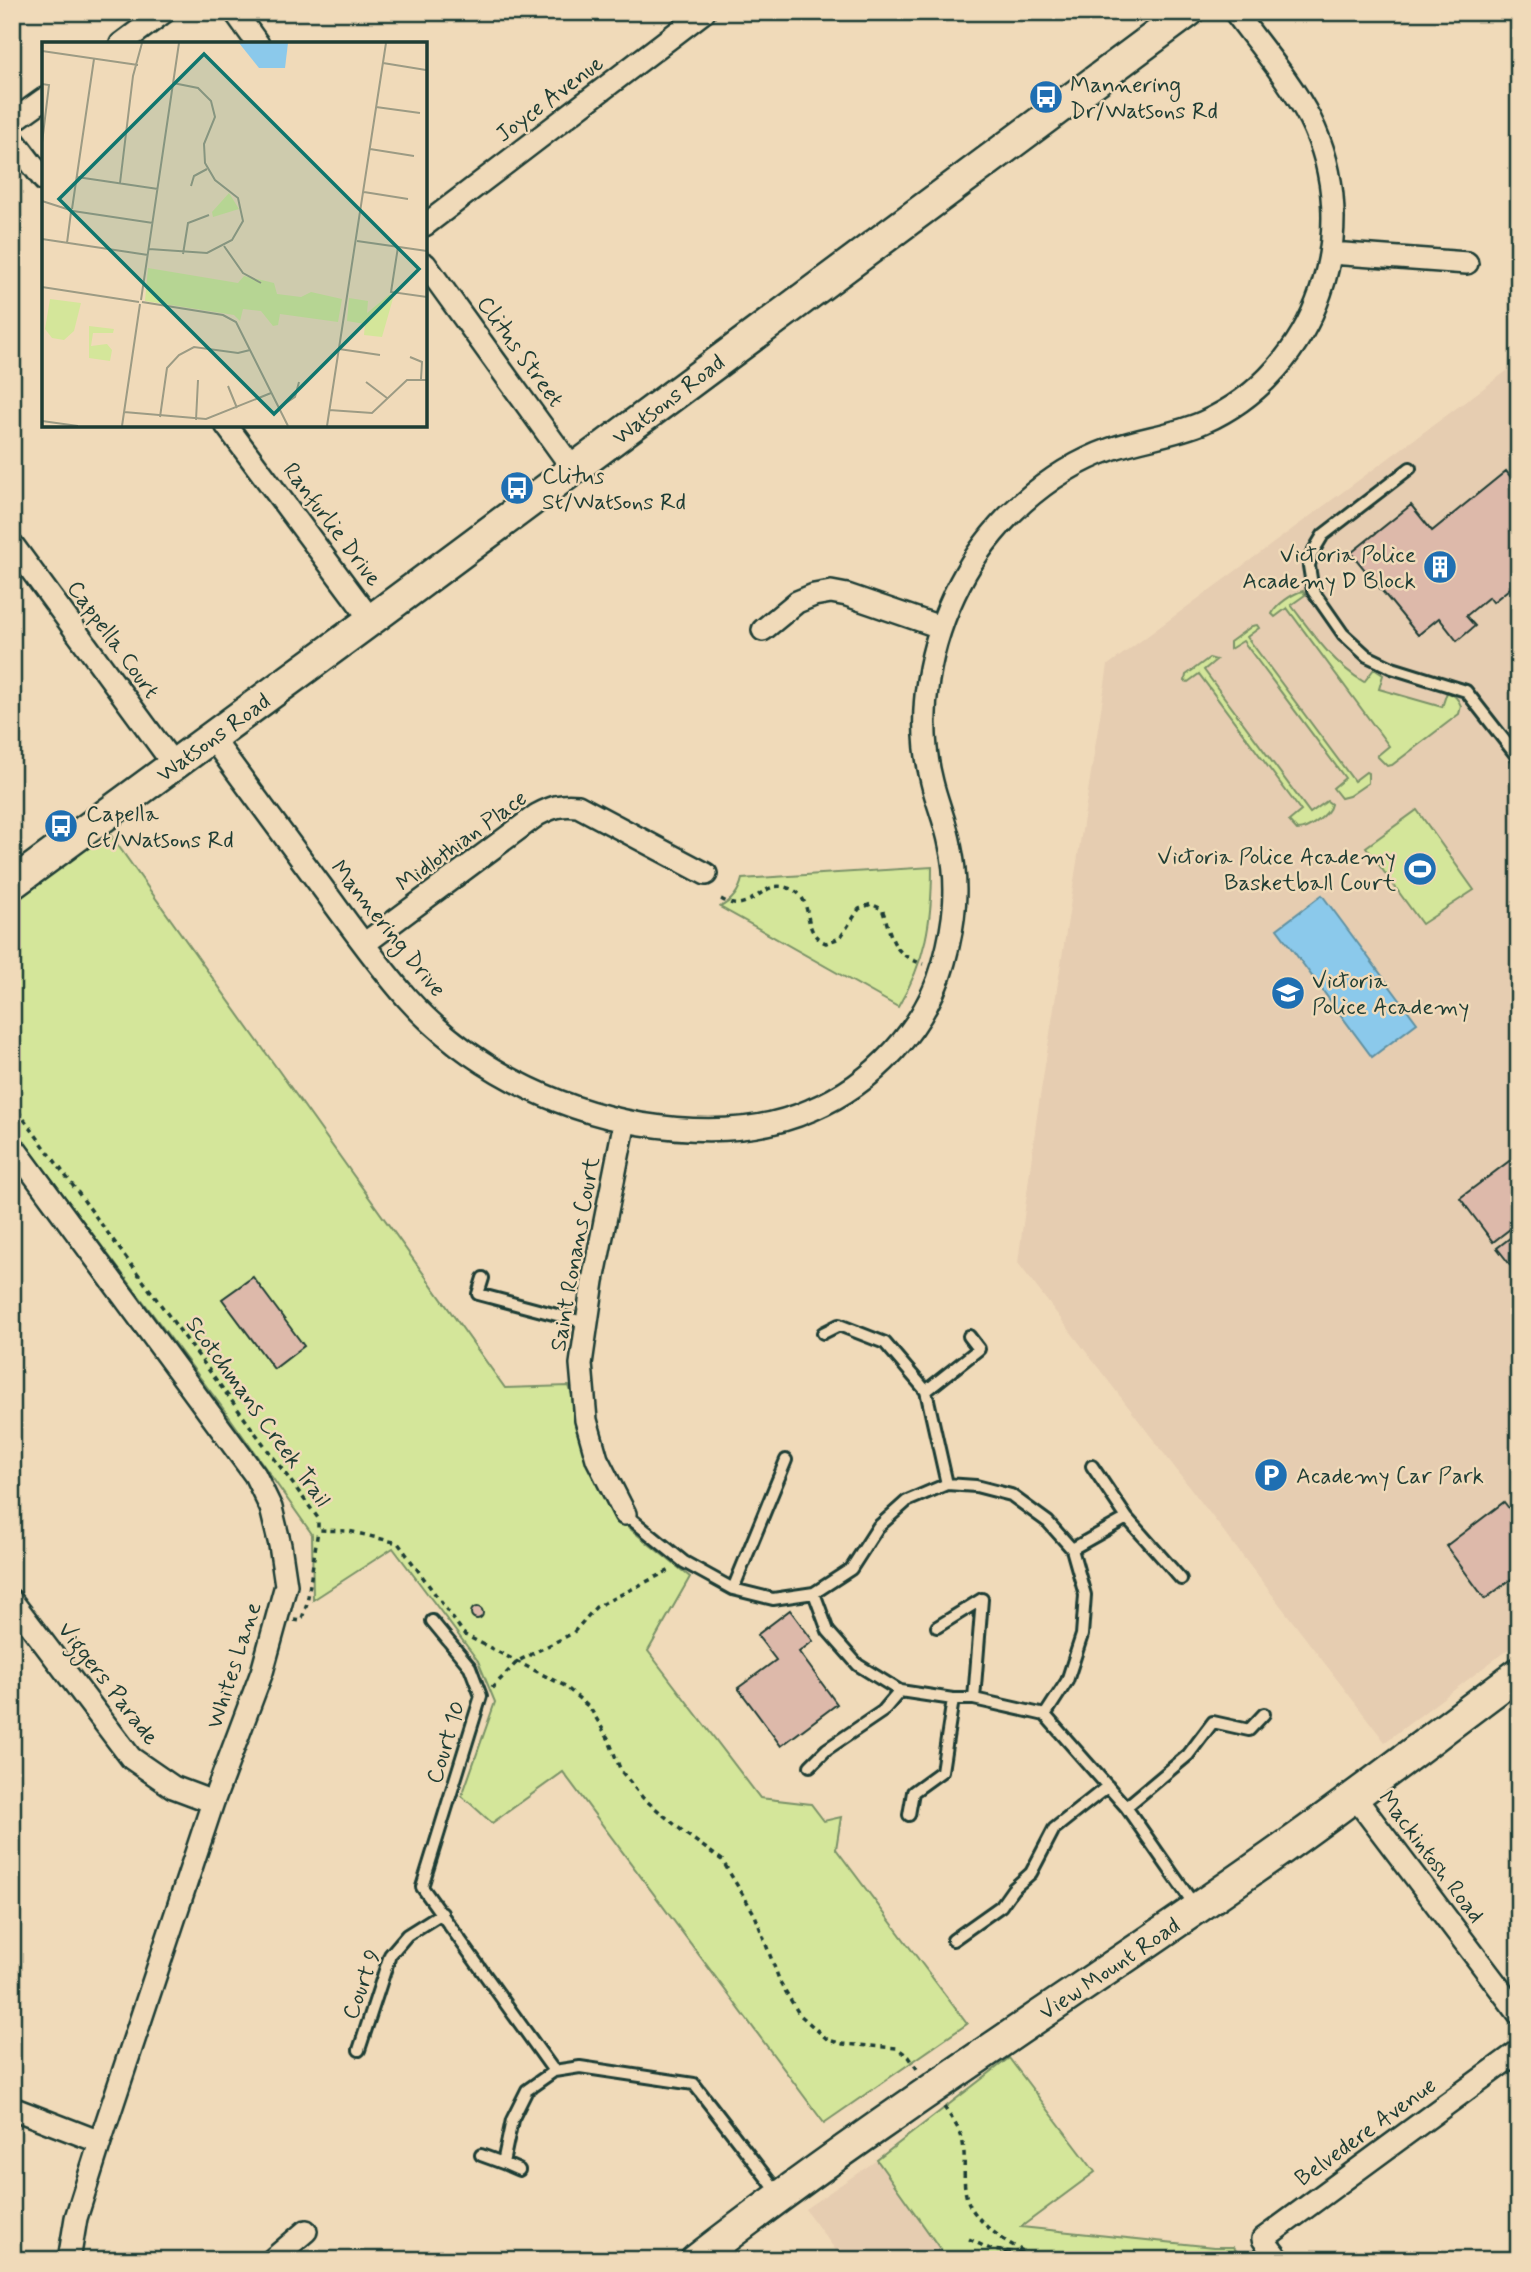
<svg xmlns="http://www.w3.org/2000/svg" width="1531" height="2272" font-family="Mynerve,sans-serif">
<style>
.built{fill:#e6cdb1}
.green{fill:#d4e69a;stroke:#7a9267;stroke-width:2}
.water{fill:#8bc9eb;stroke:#6091a2;stroke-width:2}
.building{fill:#ddb9aa;stroke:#1f3d34;stroke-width:2}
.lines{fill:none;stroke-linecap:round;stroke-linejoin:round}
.lane-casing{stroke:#1f3d34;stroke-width:16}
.street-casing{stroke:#1f3d34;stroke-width:26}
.secondary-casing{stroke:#1f3d34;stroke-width:35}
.path{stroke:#1f3d34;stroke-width:3.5;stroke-dasharray:5 5;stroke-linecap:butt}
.lane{stroke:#f0dab9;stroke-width:10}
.street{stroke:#f0dab9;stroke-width:21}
.secondary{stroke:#f0dab9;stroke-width:30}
.labels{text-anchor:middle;stroke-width:5;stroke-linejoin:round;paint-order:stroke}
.poi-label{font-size:23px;fill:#1f3d34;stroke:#f0dab9;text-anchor:start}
.street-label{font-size:23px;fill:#1f3d34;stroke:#f0dab9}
.inset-road{fill:none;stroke:#9c9b84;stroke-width:2}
.view{fill:#0f766e;fill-opacity:0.15;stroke:#0f766e;stroke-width:3.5}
.inset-edge{fill:none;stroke:#1f3d34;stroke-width:3.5}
</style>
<rect width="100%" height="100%" fill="#f0dab9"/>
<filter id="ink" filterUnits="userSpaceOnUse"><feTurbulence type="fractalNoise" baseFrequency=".0143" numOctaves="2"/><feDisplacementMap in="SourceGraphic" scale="14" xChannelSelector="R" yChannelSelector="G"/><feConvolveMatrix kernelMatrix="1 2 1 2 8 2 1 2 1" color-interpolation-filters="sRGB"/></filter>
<g filter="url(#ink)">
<!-- built -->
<path class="built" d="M1519,362V1641L1385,1742L1018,1263L1037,1116L1108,665Z
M877,2160L948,2260H843L805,2209Z"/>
<!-- green -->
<path class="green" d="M1303,591L1305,595L1291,605C1313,634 1332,663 1364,682L1374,669L1383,675L1379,689L1442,707L1447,692C1454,694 1458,698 1461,706L1459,714L1392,765L1387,766L1377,756L1389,746L1287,608L1275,617L1272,614C1276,605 1293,593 1303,591Z
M1257,625L1259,628L1247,637L1354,781L1366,772L1368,773V783L1349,796L1341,798L1333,788L1345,778L1243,641L1230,649V642L1252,626Z
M1209,658L1216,660L1204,670L1310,813L1327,801L1331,804C1329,815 1308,830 1297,830L1289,821L1301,811L1199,674L1188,682L1185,681L1186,675Z
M1417,810L1474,890L1422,924L1366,847Z
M107,830L505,1388L569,1386L601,1483L629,1528L690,1577L648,1651L760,1798L811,1804L824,1821L841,1817L836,1849L967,2024L824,2123L563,1772L492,1823L462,1796L495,1702L478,1661L393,1548L313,1600L312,1534L228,1415L12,1126V897Z
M932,867C932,921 926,960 898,1007L720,907C732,901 739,892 742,879Z
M1009,2058L1095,2172L1021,2227L1214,2247H1233L1244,2260H948L877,2160Z"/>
<!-- water -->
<path class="water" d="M1322,895L1417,1023L1372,1057L1277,929Z"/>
<!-- building -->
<path class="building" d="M1506,471L1519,487V581L1493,602L1489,597L1466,616L1475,626L1457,641L1439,618L1418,635L1351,553L1411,505L1432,531Z
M1516,1156L1519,1160V1222L1493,1242L1460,1198Z
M1519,1231V1276L1497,1248Z
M253,1277L304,1346L274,1369L222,1299Z
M1504,1502L1519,1521V1573L1485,1599L1446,1546Z
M471 1613a6 6 0 1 1 12 0a6 6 0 1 1-12 0Z
M790,1610L813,1641L799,1652L837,1704L781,1746L738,1688L776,1660L757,1635Z"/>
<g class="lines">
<!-- lane casing -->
<g class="lane-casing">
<path id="lane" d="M1410,468L1323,535L1311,555L1309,566L1313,591L1343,634L1367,656L1392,668L1466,691L1519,759
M483,1278L478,1294L587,1323
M823,1333L839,1325L885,1343L926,1391
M1092,1466L1127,1518L1181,1579
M947,1484L926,1391L979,1349L969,1336
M625,1514L684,1562L733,1589L773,1599L814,1593L851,1569L878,1527L907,1501L947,1484L976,1486L1011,1495L1048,1522L1072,1549L1085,1595L1082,1635L1067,1681L1045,1715
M1072,1549L1127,1518
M733,1589L786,1460
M814,1593L828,1631L858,1665L900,1691L953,1699H974L1045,1715L1126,1807L1195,1906
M432,1621L470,1667L481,1696L422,1887L554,2071L580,2067L694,2084L779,2194
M937,1627L982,1599L974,1699
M810,1766L827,1749L883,1711L900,1691
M1126,1807L1188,1755L1213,1722L1249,1730L1264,1714
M909,1815L913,1792L942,1771L953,1699
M953,1940L1001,1906L1013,1889L1031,1873L1054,1829L1108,1786
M359,2050L390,1955L407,1935L442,1913
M481,2155L503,2163L512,2120L527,2090L554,2071
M503,2163L519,2170"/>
</g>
<!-- street casing -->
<g class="street-casing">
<path id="street" d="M235,12L258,44
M121,44L164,12
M16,119L44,99
M12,138L44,180
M425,225L704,12
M1331,253L1467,263
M425,264L573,469
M226,425L371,620
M12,544L174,765
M763,630L797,602L814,595L831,592L847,595L940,627
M212,738C248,787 285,837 321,886C349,924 376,963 407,998C467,1065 553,1109 641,1124C698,1133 758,1134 811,1110C873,1084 926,1028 944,962C955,922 959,885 950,845C946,823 937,803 932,782C915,716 929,643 960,583C991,523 1047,472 1111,449C1142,438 1175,435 1204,422C1318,371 1365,229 1310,119C1291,82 1260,46 1235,12
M364,944L537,815C552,807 561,804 578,806L706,874
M12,1145L255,1475L271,1508L280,1545L286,1585L262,1672L213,1802L100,2142L76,2218L69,2260
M625,1514L597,1459L586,1420L581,1364L593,1281L625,1121
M12,1601L131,1758L173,1787L213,1802
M1354,1796L1519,2014
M12,2108L100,2142
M272,2260L306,2231
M1279,2260L1263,2239L1519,2051"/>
</g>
<!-- secondary casing -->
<g class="secondary-casing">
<path id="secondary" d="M12,884L371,620L1188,12
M696,2260C876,2120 1069,1999 1255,1868C1345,1806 1431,1738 1519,1673"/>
</g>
<!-- path -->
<path class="path" d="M721,899C725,901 732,905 737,904C757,903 766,880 788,888C818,897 798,932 826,943L840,938L859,909L871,904L882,909C893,938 890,953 923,964
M12,1103L318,1518V1530L349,1531L398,1543L465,1635L565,1686L590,1708L608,1738L621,1771L643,1798L686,1834L722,1860L755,1915L780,1982L799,2014L828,2040L843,2044L897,2048L909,2057L917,2069
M294,1620L301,1621L307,1604L318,1530
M492,1688L518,1661L573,1633L596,1607L670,1570
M944,2107C950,2116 957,2125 961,2135C967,2153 962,2176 966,2195C973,2225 1017,2250 1043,2260
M969,2239L992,2250L1023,2253
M1005,2251L1006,2260
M1238,2260L1247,2252"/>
<!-- lane -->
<use href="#lane" class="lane"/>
<!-- street -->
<use href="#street" class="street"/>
<!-- secondary -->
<use href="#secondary" class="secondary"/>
</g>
</g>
<!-- icons -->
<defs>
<g id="bus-disc" transform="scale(1.75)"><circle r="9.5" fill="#1f6fb2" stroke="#f0dab9"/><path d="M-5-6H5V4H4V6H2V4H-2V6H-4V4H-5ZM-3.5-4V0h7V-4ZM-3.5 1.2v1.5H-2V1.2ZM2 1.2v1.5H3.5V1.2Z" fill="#fff"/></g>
<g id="building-disc" transform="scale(1.75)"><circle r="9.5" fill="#1f6fb2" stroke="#f0dab9"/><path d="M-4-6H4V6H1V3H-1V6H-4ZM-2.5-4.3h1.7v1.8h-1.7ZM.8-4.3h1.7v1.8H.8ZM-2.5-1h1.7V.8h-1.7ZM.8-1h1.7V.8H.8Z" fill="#fff"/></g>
<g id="stadium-disc" transform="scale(1.75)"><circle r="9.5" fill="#1f6fb2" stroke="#f0dab9"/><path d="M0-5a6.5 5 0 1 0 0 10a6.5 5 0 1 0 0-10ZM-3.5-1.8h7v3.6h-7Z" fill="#fff"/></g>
<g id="university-disc" transform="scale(1.75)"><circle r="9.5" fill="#1f6fb2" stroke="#f0dab9"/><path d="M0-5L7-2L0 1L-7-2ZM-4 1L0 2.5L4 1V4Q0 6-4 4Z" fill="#fff"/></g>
<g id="parking-disc" transform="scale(1.75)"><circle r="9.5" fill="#1f6fb2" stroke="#f0dab9"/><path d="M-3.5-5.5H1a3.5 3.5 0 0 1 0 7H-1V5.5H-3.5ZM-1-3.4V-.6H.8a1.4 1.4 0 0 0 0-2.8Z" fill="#fff"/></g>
</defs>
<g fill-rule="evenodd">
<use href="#bus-disc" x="1046" y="97"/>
<use href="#bus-disc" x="517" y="488"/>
<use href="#building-disc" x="1440" y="567"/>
<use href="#bus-disc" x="61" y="826"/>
<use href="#stadium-disc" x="1420" y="869"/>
<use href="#university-disc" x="1288" y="993"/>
<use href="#parking-disc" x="1271" y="1475"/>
</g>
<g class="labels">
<!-- poi labels -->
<g class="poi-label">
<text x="1070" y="92">Mannering<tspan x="1070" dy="26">Dr/Watsons Rd</tspan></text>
<text x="542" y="483">Clitus<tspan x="542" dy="26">St/Watsons Rd</tspan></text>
<text x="1416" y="562" text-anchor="end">Victoria Police<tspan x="1416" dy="26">Academy D Block</tspan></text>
<text x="86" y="821">Capella<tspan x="86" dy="26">Ct/Watsons Rd</tspan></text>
<text x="1396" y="864" text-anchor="end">Victoria Police Academy<tspan x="1396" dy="26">Basketball Court</tspan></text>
<text x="1312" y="988">Victoria<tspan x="1312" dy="26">Police Academy</tspan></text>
<text x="1296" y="1483">Academy Car Park</text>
</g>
<!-- street labels -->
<g class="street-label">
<text transform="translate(549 98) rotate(-37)" y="8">Joyce Avenue</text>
<text transform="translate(521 351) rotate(54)" y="8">Clitus Street</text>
<text transform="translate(668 399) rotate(-37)" y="8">Watsons Road</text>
<text transform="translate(333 524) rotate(53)" y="8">Ranfurlie Drive</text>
<text transform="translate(114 639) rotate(54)" y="8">Cappella Court</text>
<text transform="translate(213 737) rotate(-36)" y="8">Watsons Road</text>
<text transform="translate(461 840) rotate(-36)" y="8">Midlothian Place</text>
<text transform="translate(389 928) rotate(51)" y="8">Mannering Drive</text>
<text transform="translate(574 1254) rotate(-80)" y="8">Saint Ronans Court</text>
<text transform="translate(259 1411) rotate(54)" y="8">Scotchmans Creek Trail</text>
<text transform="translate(233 1665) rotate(-72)" y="8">Whites Lane</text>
<text transform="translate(109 1683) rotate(52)" y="8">Viggers Parade</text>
<text transform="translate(445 1742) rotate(-73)" y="8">Court 10</text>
<text transform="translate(1432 1856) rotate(53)" y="8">Mackintosh Road</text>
<text transform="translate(1109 1968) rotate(-34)" y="8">View Mount Road</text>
<text transform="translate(361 1984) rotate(-70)" y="8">Court 9</text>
<text transform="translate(1365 2131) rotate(-36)" y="8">Belvedere Avenue</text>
</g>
</g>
<!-- overview -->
<g transform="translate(42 42)">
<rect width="385" height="385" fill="#f0dab9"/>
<path d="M187,151L197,167L171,175L170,170ZM106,226L196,241L202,234L232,241L235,252L259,255L269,250L300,257L296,280L238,272L236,283L231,284L219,269L201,267L198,279L192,273L103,259ZM347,253H352L340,295L322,293L323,282L305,279L307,256L326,259L325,271ZM8,257L39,261L32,289L22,298L10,296L3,287ZM47,284L72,287L71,291H51L49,304L65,302L70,308L68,319L47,316Z" fill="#d4e69a"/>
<path d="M197,1H246L243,26H217Z" fill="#8bc9eb"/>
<path class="inset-road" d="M0,9L96,23M341,21L384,28M0,42L7,43L0,101M334,65L378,71M328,107L372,114M35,135L116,147M78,141L91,34L100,1M149,144L152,134L165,127M322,150L366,157M0,159L28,168M30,167L52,17M31,169L111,181M0,197L106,213M315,199L385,209M25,201L29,170M182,204L201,231L219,241M356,205L349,250L385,255M107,207L165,211L190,198L201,179L196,156L173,138L163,121L162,102L173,75L169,59L156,46L131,41M141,212L146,181L167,173M0,245L97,260M99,258L137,1M100,260L181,273L194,280L246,384M297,307L338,313M368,315L380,320L379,337M324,340L345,356M186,344L195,366M238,365L253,355L257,340M287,368L330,371L365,338H385M82,370L164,377L229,351M118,375L125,326L137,313L152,305L196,311L208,308M154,378L156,338M0,379L36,384M80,384L98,262M285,384L344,1"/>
<path class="view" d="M162,12L377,227L232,372L17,157Z"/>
<rect width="385" height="385" class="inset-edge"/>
</g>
<!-- margin -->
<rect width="1531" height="2272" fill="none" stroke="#f0dab9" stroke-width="42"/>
<rect x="21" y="21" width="1489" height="2230" fill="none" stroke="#1f3d34" stroke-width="2.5" filter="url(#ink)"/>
</svg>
